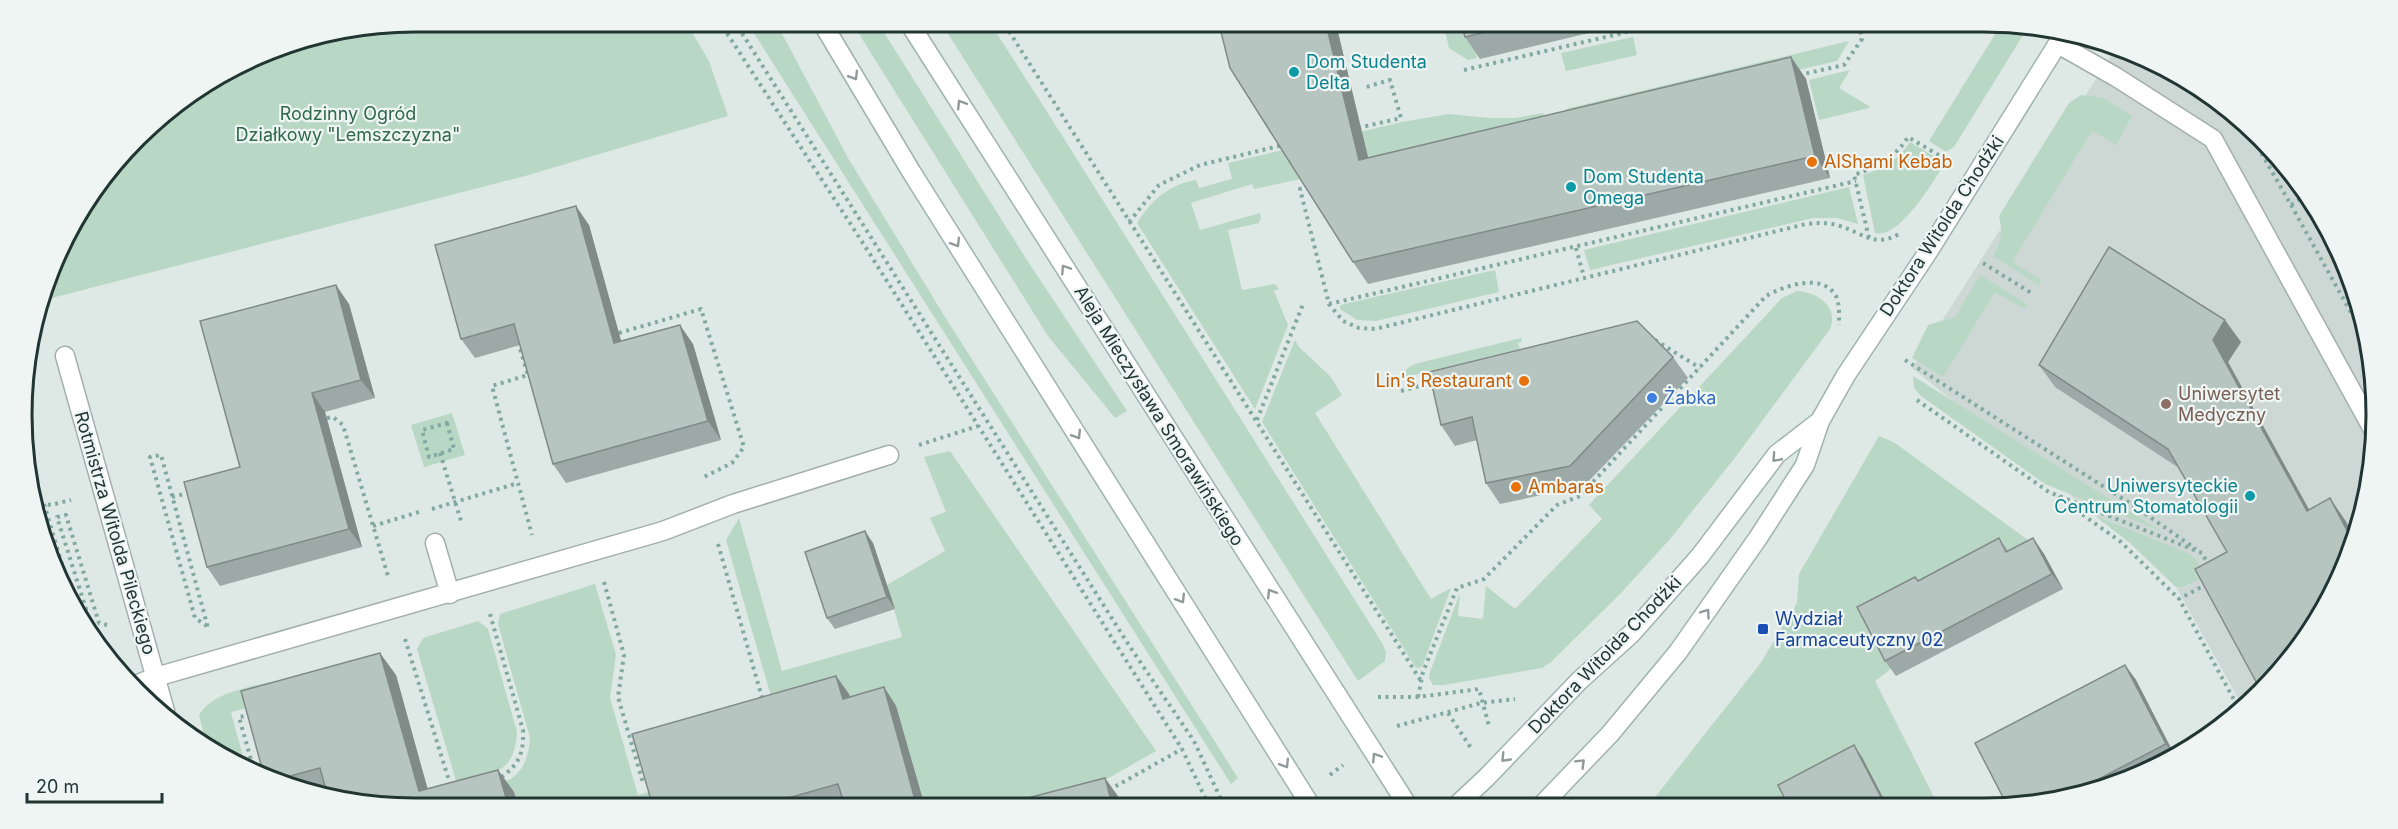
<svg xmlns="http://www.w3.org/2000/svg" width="2398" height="829" font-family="Inter,sans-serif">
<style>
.built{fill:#cdd8d4}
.green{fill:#b9d7c5}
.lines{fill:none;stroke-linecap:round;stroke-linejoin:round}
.lane-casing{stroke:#a2afac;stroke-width:21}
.secondary-casing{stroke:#9fb3ae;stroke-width:21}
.path{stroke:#82a9a1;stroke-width:4;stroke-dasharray:3 4.5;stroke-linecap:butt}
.lane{stroke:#fff;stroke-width:18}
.secondary{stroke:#fff;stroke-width:18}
.wall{fill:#9da9a6}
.shaded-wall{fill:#808a87}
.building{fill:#b7c5c1;stroke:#808a87;stroke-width:1.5}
.oneway{stroke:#909a99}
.culture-dot{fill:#0f9aa8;stroke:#eef5f3;stroke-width:2}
.food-dot{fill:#e8710a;stroke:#eef5f3;stroke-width:2}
.shop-dot{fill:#3f7fe0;stroke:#eef5f3;stroke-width:2}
.education-dot{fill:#8d6e63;stroke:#eef5f3;stroke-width:2}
.transit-dot{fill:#1a4fb4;stroke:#eef5f3;stroke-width:2}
.labels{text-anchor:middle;stroke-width:4.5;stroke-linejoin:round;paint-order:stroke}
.culture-label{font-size:18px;fill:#0d838f;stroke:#eef5f3;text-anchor:start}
.park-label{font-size:18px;fill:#30684d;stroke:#eef5f3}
.food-label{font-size:18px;fill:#c56008;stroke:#eef5f3;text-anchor:start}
.street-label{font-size:18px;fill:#213633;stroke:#eef5f3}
.education-label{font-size:18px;fill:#785e54;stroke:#eef5f3;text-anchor:start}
.shop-label{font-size:18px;fill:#366cbe;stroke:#eef5f3;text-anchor:start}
.transit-label{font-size:18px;fill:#164399;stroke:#eef5f3;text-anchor:start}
.rim{fill:none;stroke:#213633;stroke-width:3}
</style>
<rect width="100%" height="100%" fill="#dee8e5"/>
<!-- built -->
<path class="built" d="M2117,46L2157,61L2223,102L2279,155L2324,217L2356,288L2374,363L2376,440L2364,516L2324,612L2241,711L2242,705L2176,587L2130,543L1912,368Z"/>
<!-- green -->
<path class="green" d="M1443,23H1468L1477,58L1468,60L1449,48Z
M2002,23L2028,27L1954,147L1946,152L1929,141Z
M778,26L848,158L945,317L1238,778L1231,784L750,27Z
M854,26H880L1023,254L1127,411L1115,418L1048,336Z
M943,26H992L1044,107L1382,643L1386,652L1385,661L1358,681Z
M689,27L709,61L728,116L525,176L44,300L62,240L155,119L264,51L338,29Z
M1633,37L1637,55L1566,71L1561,53Z
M1849,41L1837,61L1563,124L1566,109Z
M1850,70L1839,88L1869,106V108L1819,120L1809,80Z
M2081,95L2103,98L2132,116L2116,145L2092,131L2012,262L2041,280L2039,285L1993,256C2002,240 2003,233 1999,216L2069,103Z
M1543,113L1546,127L1254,189L1252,184L1191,203L1200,230L1260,213L1261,218L1259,223L1228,230L1242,290L1275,284L1279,289L1274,291L1288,325L1255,409L1137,223C1152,200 1168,185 1196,180L1199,188L1232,179L1228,163L1402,122L1449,114L1489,118H1515Z
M1910,142L1940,160L1942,168C1930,186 1899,239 1875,233L1863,175C1882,169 1899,160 1910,142Z
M1849,187L1858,224L1837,218H1813L1590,270L1584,250Z
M1495,270L1499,292L1376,321L1357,320L1340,309V306L1344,304Z
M1980,275L2027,304L2024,309L1995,292L1943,377L1912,358L1928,325L1955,317Z
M1797,291C1818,292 1839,307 1830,329L1734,459L1670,539L1620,594L1551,662L1542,668L1444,685H1433L1429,678L1430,672L1460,593L1458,616L1483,619L1486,586L1515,609L1602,519L1589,505L1782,298Z
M1521,338L1522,342L1518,343L1520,349L1398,379L1409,367L1418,363Z
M1295,340L1299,347L1330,376L1342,395L1315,413L1431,599L1451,588L1422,667L1416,668L1262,422Z
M1913,376L2161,531L2045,484L1921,396L1914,388Z
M452,413L465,455L424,467L411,425Z
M1879,436L1895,443L2032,543L1891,669L1875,681L1938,805H1649L1760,664L1797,603L1799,574Z
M950,451L1156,751L1105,780L1002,807H835L918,784L855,717L849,694L774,707L726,540L739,518L782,671L902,637L887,585L945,551L930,518L946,512L924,457Z
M2095,516L2188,553L2195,558L2205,576L2183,587H2176L2130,543Z
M595,584L616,655L610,698L638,795L656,790L661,807L518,808L514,792L454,808H446C475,773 525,804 530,738L498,624L500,614Z
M478,621L488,629L517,732C515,774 492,774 457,784L417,649L423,638Z
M269,682L282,689L284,698L231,712L245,764L207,747L199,715C214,692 243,689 269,682Z"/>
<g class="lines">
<!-- lane casing -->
<g class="lane-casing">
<path id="lane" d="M2058,44L2116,77L2213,139L2376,435
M65,356L165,711
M435,543L450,594
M138,684L156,677L663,531L733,504L889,455"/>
</g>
<!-- secondary casing -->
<g class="secondary-casing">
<path id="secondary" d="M824,26L912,173L1311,806
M911,26L1408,806
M1456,806L1487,777L1579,681L1631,634L1700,556L1777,454L1820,421
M1541,806L1610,734L1678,652L1758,538L1805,465L1820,421L1846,375L1928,252L2065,32"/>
</g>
<!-- path -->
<path class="path" d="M1005,25L1421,681
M723,27L868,251L1182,749L1209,806
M738,27L1130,647L1194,741L1224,806
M275,48L359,28
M1464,70L1670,22
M1799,75L1844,65L1862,39L1858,22
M1358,128L1401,118L1390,80L1363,88
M2254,140L2291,205L2308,194
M1309,187L1300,189L1329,304L1343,321L1359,328L1375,329L1806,224C1818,223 1828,222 1840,226C1863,233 1874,248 1899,234
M2291,205L2369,345
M1129,222L1159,185L1200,165L1283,145
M1869,238L1854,175C1876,167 1896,157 1908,137L1947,160
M1576,248L1584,277
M1983,263L2033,294
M1329,304L1856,181
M619,333L701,309L744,447L732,463L704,477
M1655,340L1700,368
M518,342L528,375L492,386L532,535
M1905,360L2131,504L2196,549
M1401,391L1434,382
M1917,400L2049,492L2202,553L2209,566
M327,418L333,417L343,425L388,576
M1257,420L1303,304
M447,423L454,449L429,457L422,430Z
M919,445L978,426
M440,453L461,521
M172,497L192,492
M2058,497L2121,542L2179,599
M33,502L51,505L71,500
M44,504L72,598
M432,509L518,483
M373,526L419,512
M718,544L763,701
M604,582L624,655L618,697L643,783L650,781
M2207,584L2179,599L2238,707L2236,715
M78,612L86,609L57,517L66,515L99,623L107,625
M490,614L523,730C524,753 519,765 500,778
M207,626L195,618L150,457L161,455L208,628
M405,639L451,787
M1378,697H1418L1479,689L1489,726
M1418,697L1423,672L1457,588L1484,579L1557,505L1580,496L1766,296C1784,286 1822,272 1836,296C1840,305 1839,316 1839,325
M1448,713L1471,748
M251,715L239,717L253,767
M1397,726L1481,703L1515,699
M192,728L196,741
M1330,775L1343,765
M1109,790L1182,749"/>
<!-- lane -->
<use href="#lane" class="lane"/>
<!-- secondary -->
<use href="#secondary" class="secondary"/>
</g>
<!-- wall -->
<path class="wall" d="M1461,23H1631L1480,59L1465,37Z
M1219,24H1336L1368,158L1791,57L1806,79L1830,178L1368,284L1353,262Z
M589,225L621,341L693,344L721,440L566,483L553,464L520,345L475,358L461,339Z
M349,304L375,398L325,412L362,547L220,586L207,567Z
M2241,342L2228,362L2309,510L2345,520L2355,538L2324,612L2227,552L2179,468L2055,387L2039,365Z
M1673,357L1688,378L1584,486L1500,504L1486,483L1477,440L1455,446L1441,425Z
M1999,538L2008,551L2033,538L2044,554L2063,589L1896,676L1885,661L1915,577L1918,581Z
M873,543L895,609L835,629L827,618Z
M2125,665L2136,680L2175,756L2157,768L2035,805Z
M396,675L427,789L498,770L514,792L518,808H414L327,792L316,795H313L263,772Z
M836,676L849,694L850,697L884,687L896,706L925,807H845L844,805L835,807H653Z"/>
<!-- shaded-wall -->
<path class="shaded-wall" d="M1326,24H1336L1374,182L1359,160Z
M1791,57L1806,79L1830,178L1815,156Z
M576,206L589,225L627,362L614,343Z
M336,285L349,304L375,398L361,380Z
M2225,320L2241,342L2228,362L2322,533L2307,511L2213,340Z
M680,325L693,344L721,440L708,421Z
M312,393L325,412L362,547L349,529Z
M2330,498L2345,520L2355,538L2353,542Z
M865,531L873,543L895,609L887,597Z
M2033,538L2044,554L2063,589L2052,574Z
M380,653L396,675L433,808L419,791Z
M2125,665L2136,680L2175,756L2166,744Z
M836,676L849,694L855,717L843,699Z
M884,687L896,706L925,807H917Z
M1854,745L1862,757L1887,805H1885Z
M498,770L514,792L518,808H509Z
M1105,778L1118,796L1121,807H1113Z"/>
<!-- building -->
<path class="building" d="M1461,23H1523L1465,37Z
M1219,24H1326L1359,160L1791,57L1815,156L1353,262L1230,68Z
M576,206L614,343L680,325L708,421L553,464L514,324L461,339L435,245Z
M2109,247L2225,320L2213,340L2307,511L2330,498L2353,542L2324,612L2260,689L2195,569L2227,552L2168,449L2039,365Z
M336,285L361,380L312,393L349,529L207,567L184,482L240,467L200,321Z
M1637,321L1673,357L1570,466L1486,483L1472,417L1441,425L1429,372Z
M865,531L887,597L827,618L805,552Z
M1999,538L2006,552L2033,538L2052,574L1885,661L1857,607L1915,577L1918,581Z
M380,653L419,791L498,770L509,808H414L328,797L320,768L279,779L263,772L241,691Z
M2125,665L2166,744L2068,795L2035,805H2007L1975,743Z
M836,676L843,699L884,687L917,807H845L838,784L756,807H653L632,734Z
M1854,745L1885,805H1788L1778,785Z
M1105,778L1113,807H993Z"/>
<!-- one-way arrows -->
<defs><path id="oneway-chevron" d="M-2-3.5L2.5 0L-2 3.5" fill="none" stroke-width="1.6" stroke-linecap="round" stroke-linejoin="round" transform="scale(1.5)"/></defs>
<g class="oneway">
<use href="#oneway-chevron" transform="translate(854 76) rotate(59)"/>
<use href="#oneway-chevron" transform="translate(961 104) rotate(-122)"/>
<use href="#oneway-chevron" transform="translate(956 243) rotate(58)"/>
<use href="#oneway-chevron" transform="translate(1065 269) rotate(-123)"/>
<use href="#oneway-chevron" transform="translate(1077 435) rotate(58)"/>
<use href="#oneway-chevron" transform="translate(1776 458) rotate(132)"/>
<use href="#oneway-chevron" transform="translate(1271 593) rotate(-122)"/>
<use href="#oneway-chevron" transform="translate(1181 599) rotate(58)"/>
<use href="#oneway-chevron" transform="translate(1706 613) rotate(-54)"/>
<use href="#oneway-chevron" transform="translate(1376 757) rotate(-123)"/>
<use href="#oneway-chevron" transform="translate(1505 758) rotate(134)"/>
<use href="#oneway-chevron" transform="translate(1581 763) rotate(-45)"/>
<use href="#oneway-chevron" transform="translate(1285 764) rotate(58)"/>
</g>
<!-- markers -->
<g class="culture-dot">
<circle cx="1294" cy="72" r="6"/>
<circle cx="1571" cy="187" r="6"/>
<circle cx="2250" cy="496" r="6"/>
</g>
<g class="food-dot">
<circle cx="1812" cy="162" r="6"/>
<circle cx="1524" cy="381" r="6"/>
<circle cx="1516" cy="487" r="6"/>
</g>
<circle class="shop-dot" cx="1652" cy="398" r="6"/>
<circle class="education-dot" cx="2166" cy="404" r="6"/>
<rect class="transit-dot" x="1757" y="623" width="12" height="12" rx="3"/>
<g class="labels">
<!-- culture labels -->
<g class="culture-label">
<text x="1306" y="68">Dom Studenta<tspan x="1306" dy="21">Delta</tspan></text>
<text x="1583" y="183">Dom Studenta<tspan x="1583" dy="21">Omega</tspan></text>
<text x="2238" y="492" text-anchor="end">Uniwersyteckie<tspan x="2238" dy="21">Centrum Stomatologii</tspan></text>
</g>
<!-- park labels -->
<g class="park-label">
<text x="348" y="120">Rodzinny Ogród<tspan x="348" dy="21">Działkowy "Lemszczyzna"</tspan></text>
</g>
<!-- food labels -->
<g class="food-label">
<text x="1824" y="168">AlShami Kebab</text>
<text x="1512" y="387" text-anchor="end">Lin's Restaurant</text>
<text x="1528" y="493">Ambaras</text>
</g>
<!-- street labels -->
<g class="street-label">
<text transform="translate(1942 226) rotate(-57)" y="6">Doktora Witolda Chodźki</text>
<text transform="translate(1159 416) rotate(58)" y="6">Aleja Mieczysława Smorawińskiego</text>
<text transform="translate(115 533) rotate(74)" y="6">Rotmistrza Witolda Pileckiego</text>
<text transform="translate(1605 655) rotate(-46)" y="6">Doktora Witolda Chodźki</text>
</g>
<!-- education labels -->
<g class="education-label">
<text x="2178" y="400">Uniwersytet<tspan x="2178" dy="21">Medyczny</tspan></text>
</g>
<!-- shop labels -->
<g class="shop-label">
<text x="1664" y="404">Żabka</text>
</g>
<!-- transit labels -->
<g class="transit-label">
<text x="1775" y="625">Wydział<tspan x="1775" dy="21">Farmaceutyczny 02</tspan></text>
</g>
</g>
<!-- crop -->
<path d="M0 0H2398V829H0ZM415 32H1983A383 383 0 0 1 2366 415V415A383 383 0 0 1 1983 798H415A383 383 0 0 1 32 415V415A383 383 0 0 1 415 32Z" fill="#eef5f3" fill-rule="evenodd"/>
<path class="rim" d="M415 32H1983A383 383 0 0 1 2366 415V415A383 383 0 0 1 1983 798H415A383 383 0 0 1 32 415V415A383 383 0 0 1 415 32Z"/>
<!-- scale -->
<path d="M27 793v9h135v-9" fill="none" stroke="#213633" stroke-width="3"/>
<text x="36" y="793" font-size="18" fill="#213633" stroke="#eef5f3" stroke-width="4.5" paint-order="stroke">20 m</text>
</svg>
